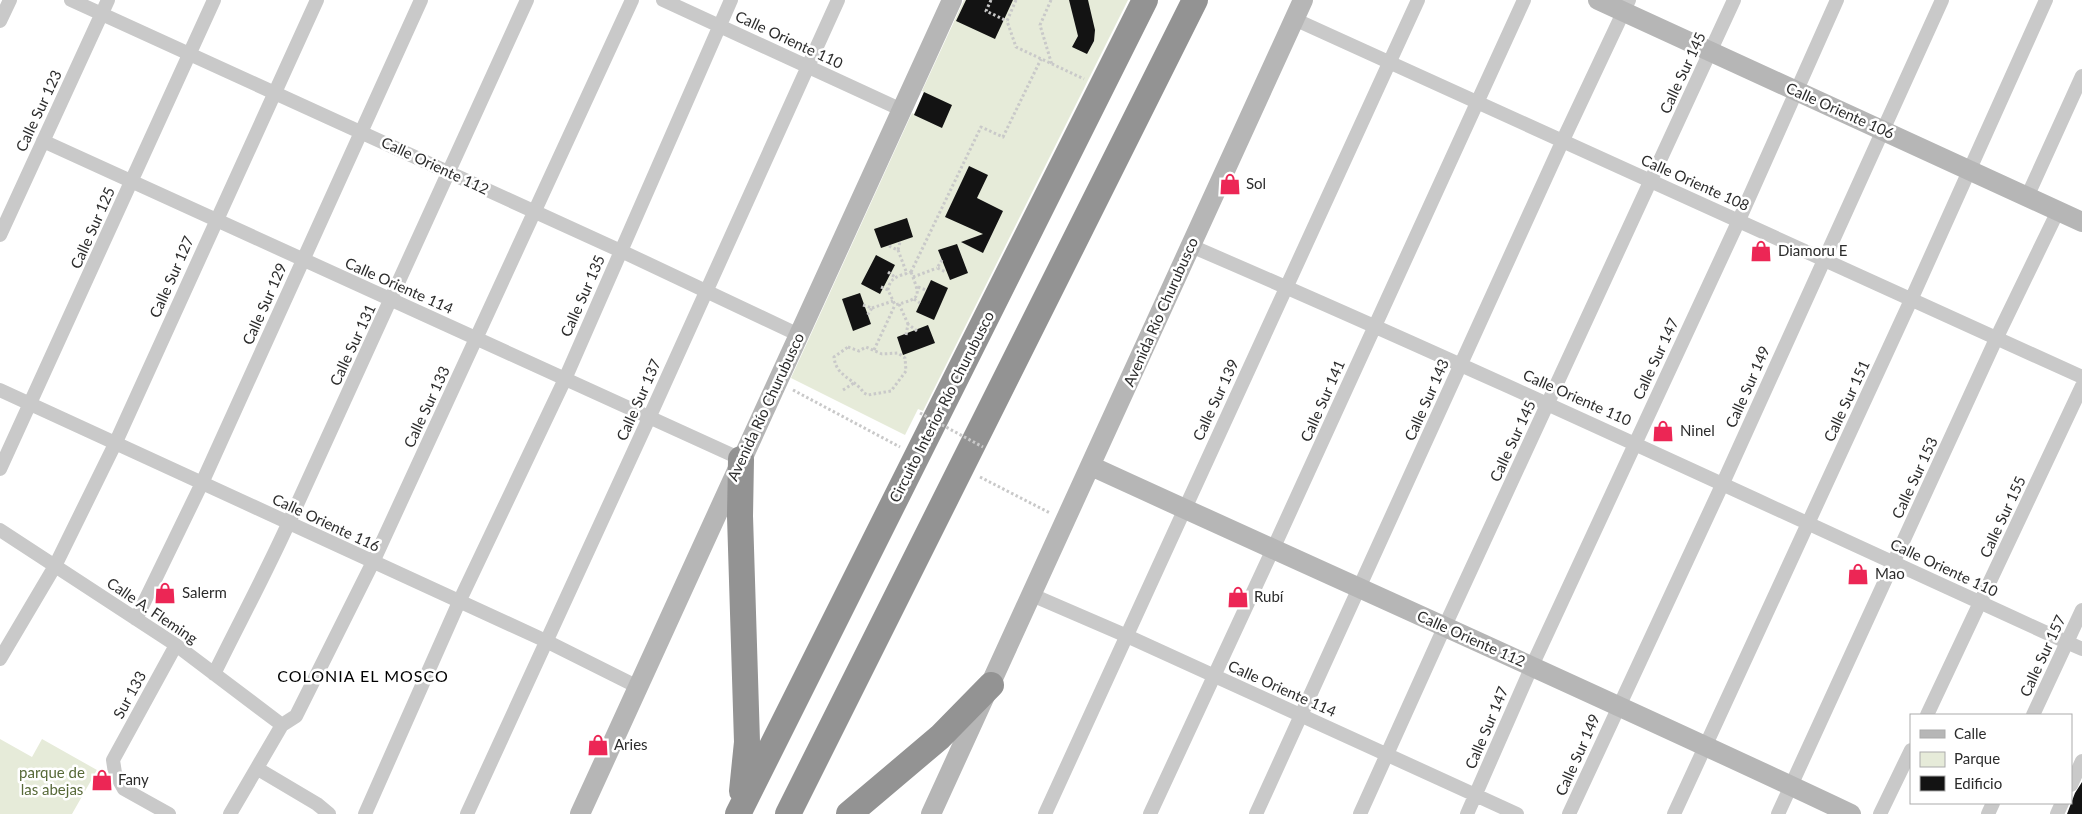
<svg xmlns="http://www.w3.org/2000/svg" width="2082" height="814" font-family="Lato,sans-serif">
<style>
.green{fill:#e6ebd9}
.building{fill:#131313}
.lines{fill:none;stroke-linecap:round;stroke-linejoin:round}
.path{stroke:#c9c9c9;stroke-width:3;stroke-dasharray:2.5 2.5;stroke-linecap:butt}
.street{stroke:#c9c9c9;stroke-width:14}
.secondary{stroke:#b6b6b6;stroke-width:20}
.highway{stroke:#939393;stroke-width:26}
.path-bridge{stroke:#c9c9c9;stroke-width:3;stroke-dasharray:2.5 2.5;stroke-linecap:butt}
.labels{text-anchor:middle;stroke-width:5;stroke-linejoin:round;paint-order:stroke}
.street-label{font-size:15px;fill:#2c2c2c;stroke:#fff}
.poi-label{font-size:15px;fill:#2c2c2c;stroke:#fff;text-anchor:start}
.park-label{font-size:15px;fill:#576938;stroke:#fff}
.neighbourhood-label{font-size:16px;letter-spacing:1px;fill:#000;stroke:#fff}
</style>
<rect width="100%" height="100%" fill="#fff"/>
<!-- green -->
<path class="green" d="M964,0H1128L923,411L918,409L905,435L791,378L912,113L914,114L924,92L922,91Z
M0,739L32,757L42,739L97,770L72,814H0Z"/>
<!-- building -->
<path class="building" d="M966,0H1013L995,39L956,21Z
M1069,0H1088L1095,30L1094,41L1087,54L1072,47L1078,36Z
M924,92L952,105L942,128L914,115Z
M969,166L988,175L977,198L1003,211L983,253L961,242L983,234L945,217Z
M907,218L913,237L881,248L874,229Z
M957,244L968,273L950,280L938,250Z
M876,255L895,265L880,294L861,284Z
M931,280L948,288L934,320L916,312Z
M860,293L871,324L853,331L842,299Z
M928,325L935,343L903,355L897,337Z
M2082,782V814H2067L2075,793Z"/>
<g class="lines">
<!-- path -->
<path class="path" d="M991,0L986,11L1007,21
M1016,0L1007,21L1016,47L1084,79
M1051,0L1040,25L1052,65
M889,246L898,250L900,242
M898,250L907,274
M942,260L937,268L946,272
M888,272L895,277
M911,272L981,127L1003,137L1041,59
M911,272C921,298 921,298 895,305L888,290C890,276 900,276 911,272Z
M913,277L937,268
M881,287L888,290
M918,287L926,290
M914,299L920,303
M899,304L908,324
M863,305L872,308L867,316
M872,308L893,301
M906,335L908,324L917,331
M848,347L859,351L866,347L882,354L898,353L905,358L906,371L891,391L868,395L864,393C854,378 836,377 834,357Z
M874,350L895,305
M793,390L900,447
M843,390L854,383
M980,477L1050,513"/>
<!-- street -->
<path class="street" d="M71,0L621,251L799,335
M663,0L902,110
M1294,19L2082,377
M0,21L10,0
M43,141L741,459
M2027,197L2082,76
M0,235L108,0
M1191,246C1491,375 1785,514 2082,649
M0,390L546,641L638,687
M0,469L214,0
M0,530L176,645L282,725
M1032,595L1127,636L1517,814
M136,619L202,483L421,0
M0,659L55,566L115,444L317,0
M214,674C239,623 266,573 289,522C370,348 447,173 527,0
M1927,715L2082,386
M2033,715L2082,610
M258,769L317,804L329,814
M2071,785L2082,761
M169,814L124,789L115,773L113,760L176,645
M230,814L282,725L296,716L373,562L632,0
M365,814L459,602L565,379L731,0
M467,814L649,418L838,0
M1045,814L1418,0
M1150,814L1273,549L1524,0
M1256,814L1563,140L1629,0
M1360,814L1444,628L1734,0
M1467,814L1532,666L1739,220L1837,0
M1569,814L1723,483L1942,0
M1674,814L1911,300L2046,0
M1778,814L1996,339L2058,211
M1880,814L1911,750
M1988,814L1993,803
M2057,814L2062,803"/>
<!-- secondary -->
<path class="secondary" d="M1598,0L2082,222
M1091,466C1344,582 1599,695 1851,814
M580,814L952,0
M931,814L1303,0"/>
<!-- highway -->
<path class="highway" d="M741,459L740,516L747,742L742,791
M738,814L1145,0
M788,814L1195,0
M849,814L940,737L991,685"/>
<!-- path-bridge -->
<path class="path-bridge" d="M920,413L983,447"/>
</g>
<!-- icons -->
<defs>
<g id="shop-bare" transform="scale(1.725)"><path d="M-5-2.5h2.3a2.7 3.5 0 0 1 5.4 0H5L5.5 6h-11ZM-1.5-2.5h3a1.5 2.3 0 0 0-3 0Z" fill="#ec2655" stroke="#fff" stroke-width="2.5" paint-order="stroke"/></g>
</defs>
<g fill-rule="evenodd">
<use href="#shop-bare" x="1230" y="184"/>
<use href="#shop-bare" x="1761" y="251"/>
<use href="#shop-bare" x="1663" y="431"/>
<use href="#shop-bare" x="1858" y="574"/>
<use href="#shop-bare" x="165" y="593"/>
<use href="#shop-bare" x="1238" y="597"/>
<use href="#shop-bare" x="598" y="745"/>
<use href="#shop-bare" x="102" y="780"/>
</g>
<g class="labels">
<!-- street labels -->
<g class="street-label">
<text transform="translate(789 40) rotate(25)" y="5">Calle Oriente 110</text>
<text transform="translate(1683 73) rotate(-65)" y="5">Calle Sur 145</text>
<text transform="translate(39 111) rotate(-65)" y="5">Calle Sur 123</text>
<text transform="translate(1840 111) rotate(24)" y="5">Calle Oriente 106</text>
<text transform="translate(435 166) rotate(25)" y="5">Calle Oriente 112</text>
<text transform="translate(1695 183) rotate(24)" y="5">Calle Oriente 108</text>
<text transform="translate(93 228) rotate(-66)" y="5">Calle Sur 125</text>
<text transform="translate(172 277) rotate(-66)" y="5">Calle Sur 127</text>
<text transform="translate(399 286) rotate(24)" y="5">Calle Oriente 114</text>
<text transform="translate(583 296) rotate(-66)" y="5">Calle Sur 135</text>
<text transform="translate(265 304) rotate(-66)" y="5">Calle Sur 129</text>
<text transform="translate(1161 312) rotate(-66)" y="5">Avenida Río Churubusco</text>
<text transform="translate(353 345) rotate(-65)" y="5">Calle Sur 131</text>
<text transform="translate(1656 359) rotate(-65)" y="5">Calle Sur 147</text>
<text transform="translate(1748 387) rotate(-66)" y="5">Calle Sur 149</text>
<text transform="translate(1577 398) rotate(24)" y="5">Calle Oriente 110</text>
<text transform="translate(639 400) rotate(-66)" y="5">Calle Sur 137</text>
<text transform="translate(1216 400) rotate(-65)" y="5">Calle Sur 139</text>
<text transform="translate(1427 400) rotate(-66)" y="5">Calle Sur 143</text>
<text transform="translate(1323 401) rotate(-66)" y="5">Calle Sur 141</text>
<text transform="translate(1847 401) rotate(-65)" y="5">Calle Sur 151</text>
<text transform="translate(427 407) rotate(-65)" y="5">Calle Sur 133</text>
<text transform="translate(766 407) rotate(-65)" y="5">Avenida Río Churubusco</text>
<text transform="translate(942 407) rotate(-63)" y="5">Circuito Interior Río Churubusco</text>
<text transform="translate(1513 441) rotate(-65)" y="5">Calle Sur 145</text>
<text transform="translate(1915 478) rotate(-65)" y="5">Calle Sur 153</text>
<text transform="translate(2003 517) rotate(-65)" y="5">Calle Sur 155</text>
<text transform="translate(326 523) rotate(25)" y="5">Calle Oriente 116</text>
<text transform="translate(1944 568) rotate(25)" y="5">Calle Oriente 110</text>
<text transform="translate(152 611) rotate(34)" y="5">Calle A. Fleming</text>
<text transform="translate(1471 639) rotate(24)" y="5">Calle Oriente 112</text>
<text transform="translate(2043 656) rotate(-65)" y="5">Calle Sur 157</text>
<text transform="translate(1282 689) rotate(24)" y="5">Calle Oriente 114</text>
<text transform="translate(130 695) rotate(-61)" y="5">Sur 133</text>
<text transform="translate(1487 728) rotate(-67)" y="5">Calle Sur 147</text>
<text transform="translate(1578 755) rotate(-66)" y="5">Calle Sur 149</text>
</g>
<!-- poi labels -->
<g class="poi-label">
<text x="1246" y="189">Sol</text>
<text x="1778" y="256">Diamoru E</text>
<text x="1680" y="436">Ninel</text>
<text x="1875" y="579">Mao</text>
<text x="182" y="598">Salerm</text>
<text x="1254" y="602">Rubí</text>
<text x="614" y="750">Aries</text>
<text x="118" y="785">Fany</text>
</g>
<!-- park labels -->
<g class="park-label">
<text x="52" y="778">parque de<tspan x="52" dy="17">las abejas</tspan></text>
</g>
<!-- neighbourhood labels -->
<g class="neighbourhood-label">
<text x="363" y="682">COLONIA EL MOSCO</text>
</g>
</g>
<!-- legend -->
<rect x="1910" y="714" width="162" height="90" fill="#ffffff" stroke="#ababab"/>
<rect x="1920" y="730" width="25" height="8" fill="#b6b6b6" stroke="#ababab"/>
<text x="1954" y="739" font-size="15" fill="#2c2c2c">Calle</text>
<rect x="1920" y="752" width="25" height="15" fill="#e6ebd9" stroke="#ababab"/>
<text x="1954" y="764" font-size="15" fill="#2c2c2c">Parque</text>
<rect x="1920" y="776" width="25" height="15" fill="#131313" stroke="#ababab"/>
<text x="1954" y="789" font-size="15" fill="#2c2c2c">Edificio</text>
</svg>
